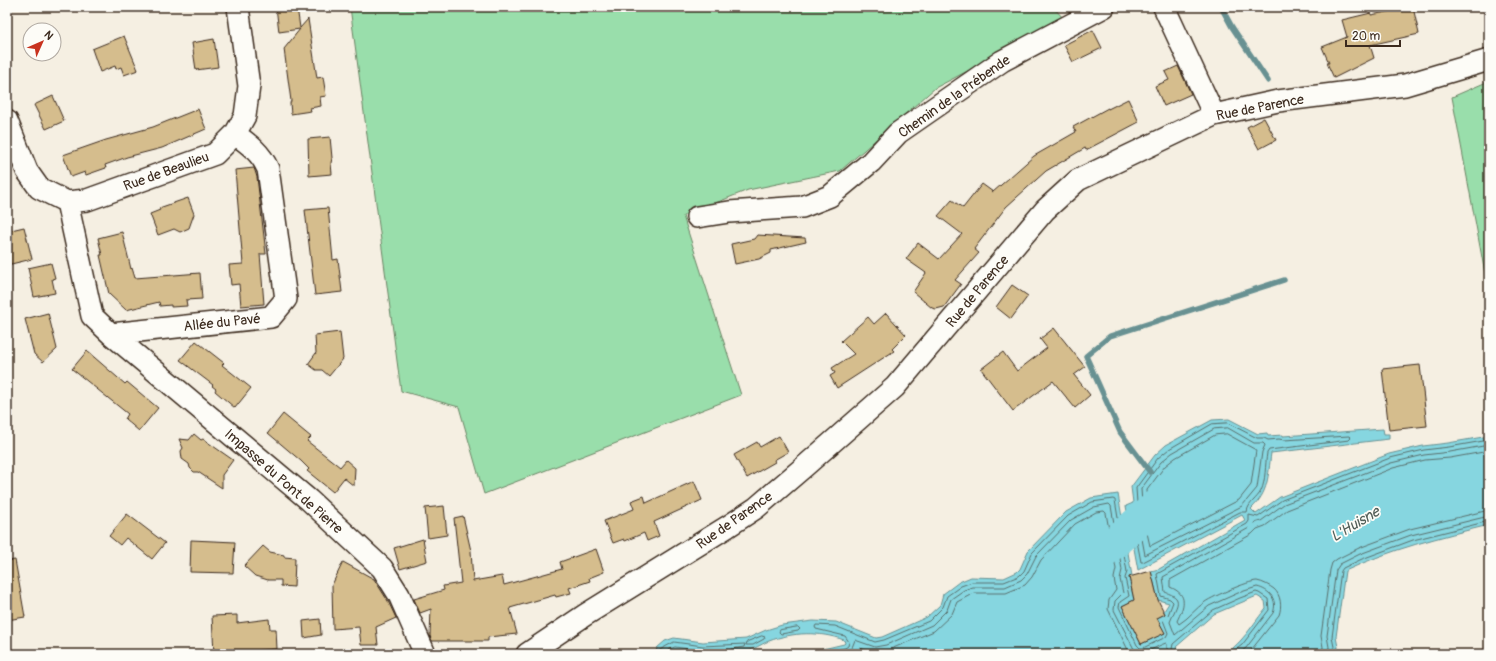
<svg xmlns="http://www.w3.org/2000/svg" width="1496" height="661" font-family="Pangolin,sans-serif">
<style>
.green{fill:#99deab;stroke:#6a8464}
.water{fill:#86d6e0;stroke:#689192}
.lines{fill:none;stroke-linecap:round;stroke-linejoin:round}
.shore{stroke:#596f6c;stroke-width:1}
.stream{stroke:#689192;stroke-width:5.5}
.river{stroke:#86d6e0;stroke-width:32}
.building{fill:#d5bd8d;stroke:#3b2a1e}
.minor-casing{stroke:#3b2a1e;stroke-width:24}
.minor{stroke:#fdfcf7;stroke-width:21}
.labels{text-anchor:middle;stroke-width:3.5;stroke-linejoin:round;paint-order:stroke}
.street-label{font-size:14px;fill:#3b2a1e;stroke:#fdfcf7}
.water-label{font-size:15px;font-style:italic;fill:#525e58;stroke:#fdfcf7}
</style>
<rect width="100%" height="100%" fill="#f5efe2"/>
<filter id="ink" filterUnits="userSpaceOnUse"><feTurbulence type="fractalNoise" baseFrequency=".025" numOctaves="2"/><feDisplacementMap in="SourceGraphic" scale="8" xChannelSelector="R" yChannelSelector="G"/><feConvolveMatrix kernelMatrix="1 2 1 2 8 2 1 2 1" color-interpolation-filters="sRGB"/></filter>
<g filter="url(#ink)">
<!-- green -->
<path class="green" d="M350,7H1053L1065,20L935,88L840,171L748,190L683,216L741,395L484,494L459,407L401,391Z
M1489,81V295L1452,97Z"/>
<!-- water -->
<path class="water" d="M1229,419L1258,434L1267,433L1268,436L1283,435V436L1383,429L1384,434H1389V439L1271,453C1268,476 1269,492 1251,509L1256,514L1280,497L1389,454L1423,446L1448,443L1489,436V525C1440,537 1391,549 1345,571L1336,637L1338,647L1337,654H1222C1238,650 1255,621 1266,608L1265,601L1257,596L1214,614L1176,647L1182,653L1185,654H808L823,649L844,644L845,643L844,640C819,631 793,632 769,641C759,645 756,649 744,651C714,655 685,654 655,654L657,648L665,641L674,638L703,642L746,639L766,630L782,625L813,621L836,622L876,638L882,637L927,617L940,605L943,594L959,582L971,577L1004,578L1017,572L1020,569L1028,551L1066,512L1091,498L1118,494L1132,576L1129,577L1134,600L1122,606L1141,644L1164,633L1157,618L1165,614L1164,611L1169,603L1158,600L1151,571L1159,569L1245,520L1242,515L1138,570L1126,506L1133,503L1131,487L1155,455L1166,445L1212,420Z"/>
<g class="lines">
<!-- shore -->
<path class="shore" d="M1228,423L1257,438H1264L1268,440L1279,439L1284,440L1349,436L1351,438L1349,440L1269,450L1267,453C1265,465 1266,480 1261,491C1257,499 1248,503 1247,512H1240L1143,562H1141L1131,510L1137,503L1136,488L1158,458L1169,449L1212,424Z
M1228,428L1254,443H1263L1265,445L1262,452L1257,488L1242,506L1145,555L1137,512L1142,504L1141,489L1161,462L1172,453L1214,429Z
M1227,434L1256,450L1251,485L1239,500L1150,546L1143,515L1148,505L1147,490L1165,466L1175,458L1215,435Z
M798,627L800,629L798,631L781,634L779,632L780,630Z
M762,636L765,637L764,639L753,645H746L747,642Z
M659,654L660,650L663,648L674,642L703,646L745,644L744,647L732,649L730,654
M665,654L669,649L675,647L702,651L723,650L725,654
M819,654L845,648L848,646L849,642L845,636L816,629L815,627L816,625L835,626L875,642L884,640L929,621L943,607L947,596L961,586L972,582H1004L1019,576L1024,571L1032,553L1068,516L1092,502L1113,499L1115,500L1127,572L1125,578L1129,596L1120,602L1119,607L1137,645L1140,648H1143L1166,637L1168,633L1163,620L1168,615L1173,602L1170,599L1161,596L1157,574L1247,524L1249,521V515L1258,517L1282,500L1390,458L1424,450L1449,447L1489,440
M842,654L851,650L855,640L875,647L886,645L932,625L947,610L951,599L964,590L973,587H1005L1021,580L1027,574L1036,556L1071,520L1094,507L1109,504L1111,506L1122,570L1120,579L1123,593L1115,601L1114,610L1135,651C1145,656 1156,646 1166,643L1167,644V649L1170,654
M856,654L860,648L875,653L886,651L934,631L952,614L957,602L974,593H1006L1025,585L1032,577L1041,560L1075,524L1096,512L1104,511L1106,513L1116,569L1114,578L1116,590L1109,600L1108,609L1130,654
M1177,654L1172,649L1173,644L1213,610L1240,598L1256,592L1259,593L1268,599L1269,610L1242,645L1230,654
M1238,654L1246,648L1273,613C1278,600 1270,590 1257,587L1238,593L1209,606L1175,635L1170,622C1172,618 1173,614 1175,610C1181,598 1175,596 1165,592L1163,577L1249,528L1254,523L1261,521L1284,504L1391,463L1424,455L1450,452L1489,445
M1248,654L1279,615C1282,607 1281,595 1274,589C1270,586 1263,582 1257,581C1248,581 1214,596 1205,602C1196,608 1189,618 1179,624L1177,621C1184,606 1189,595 1170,587V580L1252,534L1257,529L1265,526L1287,510L1393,468L1425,460L1450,458L1489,451
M1322,654L1323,647L1321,636L1330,570L1332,563L1337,559L1359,548L1410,529L1489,510
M1328,654L1329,647L1327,636L1336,570L1340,564L1360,554L1411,535L1489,516
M1333,654L1334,647L1332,637L1341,571L1343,568L1362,559L1413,540L1489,521"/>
<!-- stream -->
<path class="stream" d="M1221,7L1232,27L1268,81
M1150,472L1120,432L1086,356L1110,336L1284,280"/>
<!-- river -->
<path class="river" d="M1092,562L1157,505L1166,504"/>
</g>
<!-- building -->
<path class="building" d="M276,7H297L300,28L308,19L317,78L323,77L326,96L320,97L321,106L310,108L311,111L291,114L290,103L291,101L284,49L300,29L279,32Z
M1413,7L1419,34L1370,45L1374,58L1334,78L1327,63H1329L1322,47L1347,37L1342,20L1371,13V15Z
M1093,30L1102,48L1073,62L1064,45Z
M124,36L138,70L124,75L121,67L116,69L115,66L100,72L92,49Z
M214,39L218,67L196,70L192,43Z
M1178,66L1191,94L1164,106L1155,86L1169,80L1165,72Z
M53,96L64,121L46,129L34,105Z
M1128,99L1139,122L1086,150L1085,148L1046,171L1006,207L974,249L979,253L955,280L961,284L944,307L936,309L932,308L913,292L926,273L906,259L918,243L939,259L962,234L938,216L952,200L963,208L982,184L993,192L1034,156L1076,132L1073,127L1108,108V109Z
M198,109L206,129L162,148L127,157L105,165L106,168L86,175L85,172L71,177L63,155L106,140L153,127Z
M1264,118L1276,140L1259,149L1247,127Z
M330,137L332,158L331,163L332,174L309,176L308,139Z
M254,168L257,177L266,254H260L264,304L241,306L239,284L231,285L229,265L243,264L235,170Z
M188,198L194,214L189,228L180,232L174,229L158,235L150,214L160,210L159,208Z
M328,208L333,260L338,259L342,292L315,295L305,210Z
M24,227L32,259L7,265V231Z
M122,232L131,269L132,268L135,278L200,273L202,299L186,300L187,306L171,307V305L160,306L159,302L126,310L109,294L100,255H102L98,238Z
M757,235L805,238L806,242L771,250V253L759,259L735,264L731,244L754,239Z
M51,263L55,278L52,279L55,293L34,297L28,268Z
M1012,285L1028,296L1011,319L996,307Z
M48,313L57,349L43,362L34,354L25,319Z
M886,313L906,335L892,349L894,351L837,388L830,376L835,373L832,368L854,354L841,341L868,317L874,324Z
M1054,328L1085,367L1074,375L1090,395L1075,408L1053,381L1013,411L981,369L1003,352L1017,371L1047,348L1040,339Z
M340,332L343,359L329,376L322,370H316L308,364L316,353L315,335Z
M196,341L224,363L222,365L251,388L235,408L215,391L216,389L212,386L213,385L180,360Z
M87,351L125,384L127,382L158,408L139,431L125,419L128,414L72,369Z
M1420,365L1427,426L1389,430L1382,369Z
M283,414L311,437L307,441L340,467L346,460L355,468L354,486L344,478L333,492L307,471L309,469L301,461L268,433Z
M194,434L201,440L203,439L233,460L222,475V488L198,472H194L190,468L189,464L182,459L181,451L183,448L179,439L189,440Z
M779,436L788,452L774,460L775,462L747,478L734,455L757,442L760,447Z
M694,481L702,500L654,522L659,536L647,541L644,533L625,541L624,539L613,543L604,521L634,509L631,501L644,496L646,503Z
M444,506L447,535L428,538L425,508Z
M127,514L165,543L152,559L126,538L120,545L109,536Z
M463,516L471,551L473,581L502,576L504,585L562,569L560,562L596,549L604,572L589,578L590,581L569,588L571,593L556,597L555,595L510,608L517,634L488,637V641H432L430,636L431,609L420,613L414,599L444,590L443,586L461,583L454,518Z
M423,539L427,561L400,569L394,548Z
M191,540L235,542L233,573L190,572Z
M263,546L270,552L284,555V557L295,558L294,587L281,586V580H268L255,576L244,566Z
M15,560L25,617L7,620V561Z
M343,562L374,579L388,601L396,618L376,627L378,645H361L359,627L333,629L332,585Z
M1151,571L1158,600L1165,614L1157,618L1165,633L1141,644L1122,606L1134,600L1129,577Z
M237,615V623L269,619L270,629H276L277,649L214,654L212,616Z
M320,619L321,635L304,638L303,621Z"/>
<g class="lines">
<!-- minor casing -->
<g class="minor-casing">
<path id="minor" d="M1164,7L1214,115
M7,121L27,171L39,188L67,202L87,200L215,154L235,134L245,116L249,86L238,7
M67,202L92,316L111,334L309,500L382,568L399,595L425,654
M697,217L729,212L802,207L830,196L871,162L898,133L1002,61L1104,7
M111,334L271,317L286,299L268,169C261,153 249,144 235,134
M527,654L585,615L727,527L756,508L805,466L895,387L1045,210L1078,180L1214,115L1278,101L1405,85L1489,60"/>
</g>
<!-- minor -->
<use href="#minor" class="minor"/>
</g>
</g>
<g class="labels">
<!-- street labels -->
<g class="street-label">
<text transform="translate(954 96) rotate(-35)" y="5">Chemin de la Prébende</text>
<text transform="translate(1260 107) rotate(-11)" y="5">Rue de Parence</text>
<text transform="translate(166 171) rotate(-20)" y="5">Rue de Beaulieu</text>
<text transform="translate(977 291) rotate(-50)" y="5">Rue de Parence</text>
<text transform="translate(222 322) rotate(-6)" y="5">Allée du Pavé</text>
<text transform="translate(284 481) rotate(41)" y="5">Impasse du Pont de Pierre</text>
<text transform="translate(734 520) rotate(-35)" y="5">Rue de Parence</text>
</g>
<!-- water labels -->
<g class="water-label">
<text transform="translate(1355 524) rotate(-31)" y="5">L'Huisne</text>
</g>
</g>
<!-- margin -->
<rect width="1496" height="661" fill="none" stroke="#fdfcf7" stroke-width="24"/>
<rect x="12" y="12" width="1472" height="637" fill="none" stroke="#3b2a1e" stroke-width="1.5" filter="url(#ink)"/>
<!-- north arrow -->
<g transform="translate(42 42) rotate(45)"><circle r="19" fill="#fdfcf7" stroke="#afa8a0"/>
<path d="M0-3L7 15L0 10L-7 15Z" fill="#c8321e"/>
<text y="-6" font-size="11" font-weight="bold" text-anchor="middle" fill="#3b2a1e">N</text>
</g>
<!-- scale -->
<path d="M1346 40v6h54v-6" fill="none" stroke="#3b2a1e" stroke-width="2"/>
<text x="1352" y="40" font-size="12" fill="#3b2a1e" stroke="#fdfcf7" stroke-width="3" paint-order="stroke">20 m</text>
</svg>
